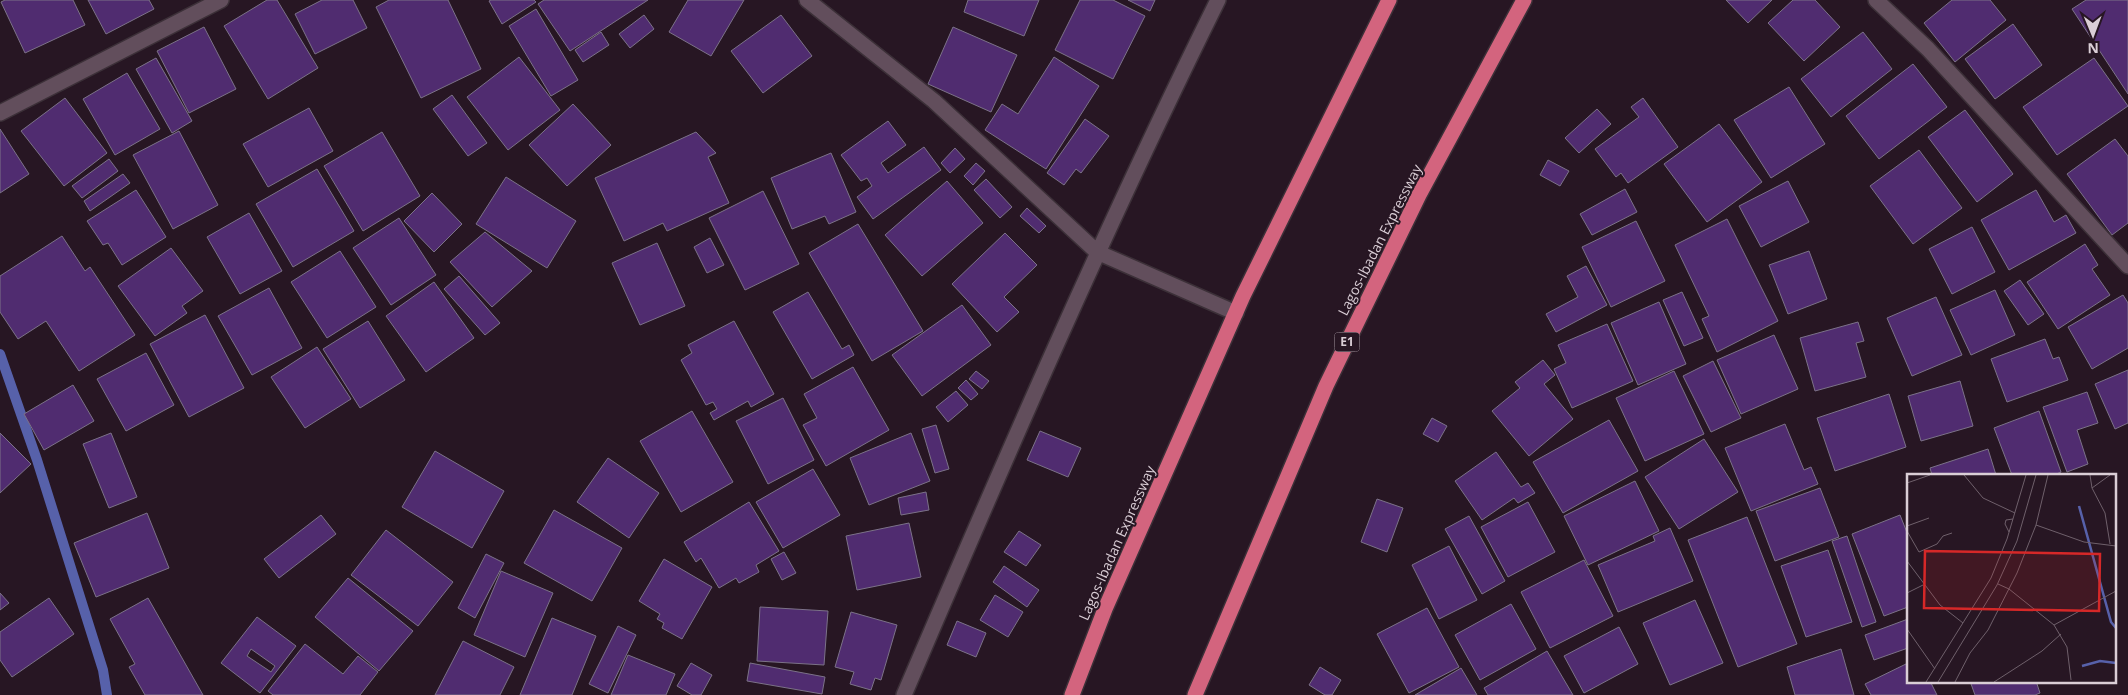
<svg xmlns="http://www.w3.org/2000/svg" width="2128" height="695" font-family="'Open Sans',sans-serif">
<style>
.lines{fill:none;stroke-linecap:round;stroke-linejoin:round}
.stream{stroke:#5761aa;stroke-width:10}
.building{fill:#502c70;stroke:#7c7288;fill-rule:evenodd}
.street-casing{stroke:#3c3038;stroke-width:18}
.highway-casing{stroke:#3c3038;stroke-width:18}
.street{stroke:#624e5c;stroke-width:15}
.highway{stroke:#d3647e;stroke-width:15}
.labels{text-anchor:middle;stroke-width:4;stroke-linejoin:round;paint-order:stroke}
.shield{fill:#271623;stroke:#a497a0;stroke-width:1}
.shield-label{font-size:12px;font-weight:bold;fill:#daced6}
.street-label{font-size:14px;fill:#daced6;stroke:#271623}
.inset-river{fill:none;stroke:#5761aa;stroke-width:2.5}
.inset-road{fill:none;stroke:#6f606b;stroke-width:1}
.view{fill:#d62828;fill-opacity:0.15;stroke:#d62828;stroke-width:2.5}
.inset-edge{fill:none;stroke:#daced6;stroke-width:2.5}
</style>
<rect width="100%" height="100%" fill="#271623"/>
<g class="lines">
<!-- stream -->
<path class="stream" d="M0,354L37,460L103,670L107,695"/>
</g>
<!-- building -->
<path class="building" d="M5,0H73L85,25L25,53L1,2Z
M88,0H149L154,9L106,34Z
M267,0H277L318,68L268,99L224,26Z
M322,0H353L367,28L315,54L295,14Z
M389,0H448L481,69L421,98L376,7Z
M491,0H534L536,2L502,24L489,1Z
M544,0H648L570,51L538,4Z
M688,0H744L711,56L669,32Z
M968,0H1039L1024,36L964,12Z
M1080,0H1113L1145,16L1113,79L1055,50Z
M1128,0H1155L1150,11Z
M1726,0H1772L1748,23Z
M1793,0H1815L1840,27L1804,61L1768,23Z
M1952,0H1990L2006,20L1955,62L1924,23Z
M2086,0H2128V94L2072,9Z
M536,9L578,80L551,96L509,26Z
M644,15L654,29L630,48L619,34Z
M781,15L812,56L763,93L731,51Z
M2013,24L2042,65L1995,99L1965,59Z
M204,27L236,89L189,113L157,51Z
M953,27L1017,55L991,112L928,84Z
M601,32L609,45L583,62L575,50Z
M1863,32L1892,69L1831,117L1801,79Z
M519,57L560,110L508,150L467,97Z
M1054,57L1099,86L1046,169L985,130L1002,104L1018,114Z
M156,58L192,121L172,133L136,69Z
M2094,58L2128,106L2057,155L2023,107Z
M1913,64L1947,107L1879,159L1846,116Z
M127,73L160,129L115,155L83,99Z
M1789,87L1825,144L1771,178L1734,120Z
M452,95L487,143L468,156L433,109Z
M65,98L107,153L64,186L21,131Z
M1643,98L1678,147L1628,183L1621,173L1616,177L1595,149L1639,117L1631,107Z
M573,104L611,145L567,186L529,145Z
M309,108L333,151L268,187L243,144Z
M1597,109L1611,124L1579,153L1565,138Z
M1965,110L2013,174L1977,202L1928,137Z
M1085,119L1109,136L1081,173L1076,169L1064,185L1047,173Z
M888,121L906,145L881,163L888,173L924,147L941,170L873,219L857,197L872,186L867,178L861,181L841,155Z
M1719,124L1762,182L1707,222L1664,164Z
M0,129L29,174L0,193Z
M179,131L218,205L173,229L133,155Z
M382,132L420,196L363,231L324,166Z
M696,132L716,153L708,157L729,203L667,231L663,223L624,241L595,178Z
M2115,139L2128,156V223L2112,235L2067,174Z
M955,148L965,159L950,173L941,163Z
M1919,150L1962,208L1913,244L1870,186Z
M831,153L856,212L829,224L825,216L792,229L771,178Z
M109,159L118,171L82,198L72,186Z
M1548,160L1569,171L1560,186L1540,175Z
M976,163L985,171L973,185L964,176Z
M317,169L354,231L293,267L256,204Z
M123,174L130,183L90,211L84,201Z
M506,177L576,221L547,268L476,224Z
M986,179L1012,207L1000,218L974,190Z
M947,181L983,223L922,276L885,235Z
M1788,181L1809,222L1761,247L1739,206Z
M1625,189L1637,212L1592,235L1580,214Z
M136,190L166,237L122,265L108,243L103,245L87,221Z
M2036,190L2054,222L2066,215L2076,233L2009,270L1981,220Z
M763,191L799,264L745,290L709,218Z
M432,193L462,224L434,252L404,221Z
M1027,208L1046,226L1039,233L1020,216Z
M249,213L282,271L240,294L207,237Z
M399,218L436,275L391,305L353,248Z
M1727,219L1778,321L1717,352L1702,319L1709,316L1675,245Z
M1636,221L1665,281L1611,307L1582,247Z
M858,224L923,331L872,361L809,253Z
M1972,227L1995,272L1952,294L1929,249Z
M485,232L532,271L492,307L450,262Z
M1005,233L1037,265L1004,297L1019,312L997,332L952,284Z
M62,236L85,271L90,267L135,335L79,371L46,321L18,339L0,312V276Z
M710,238L724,265L707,273L694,247Z
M657,243L685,306L640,325L612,263Z
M2085,244L2098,265L2092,269L2110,295L2058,329L2027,282Z
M171,248L203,291L182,306L187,313L155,336L118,286Z
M340,251L376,307L327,338L291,282Z
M1809,251L1827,299L1788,314L1769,265Z
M1586,266L1607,305L1556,332L1546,314L1578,297L1567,276Z
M459,276L500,323L485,335L444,289Z
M2020,280L2044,314L2028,325L2004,291Z
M434,282L474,338L426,372L386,316Z
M269,288L302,348L252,375L218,316Z
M1995,290L2015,335L1971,355L1950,310Z
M808,292L842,349L849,345L854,355L812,379L773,312Z
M1682,292L1703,338L1684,346L1663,300Z
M2123,295L2128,303V348L2092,369L2068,327Z
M1936,297L1962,355L1912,376L1887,318Z
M1659,302L1686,364L1638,385L1611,323Z
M962,305L991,345L922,396L892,355Z
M205,315L244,388L189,417L150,344Z
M368,321L405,380L360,408L323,349Z
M734,321L774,394L751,407L748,401L714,420L710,413L717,409L713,402L706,405L681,360L692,353L688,345Z
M1858,322L1864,341L1856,343L1866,377L1815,391L1800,338Z
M1607,324L1633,381L1572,408L1554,369L1566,363L1558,345Z
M1774,335L1798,389L1741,414L1717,360Z
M2045,339L2053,359L2059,357L2068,380L2007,402L1991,359Z
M317,347L351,399L305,428L271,377Z
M146,353L174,405L126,431L97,379Z
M1543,360L1555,375L1544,384L1573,419L1529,456L1492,411L1520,388L1515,382Z
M1713,361L1741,418L1711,432L1683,376Z
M853,367L889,430L826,466L803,425L817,418L804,394Z
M2128,370V423L2115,429L2095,384Z
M976,371L989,381L982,389L969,379Z
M1674,371L1704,434L1645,461L1616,398Z
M966,380L978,394L971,400L958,388Z
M1960,381L1973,426L1921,441L1908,396Z
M73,385L94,421L44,450L24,414Z
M956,391L968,405L948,422L936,407Z
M2087,392L2098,423L2077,430L2088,464L2067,472L2043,407Z
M1889,394L1906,447L1835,471L1817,418Z
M783,398L814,460L768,484L736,421Z
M692,411L733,482L681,512L640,441Z
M2039,411L2061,472L2054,475H2012L1994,428Z
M1432,418L1447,426L1438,442L1423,434Z
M1609,420L1638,471L1563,513L1533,462Z
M1785,424L1804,470L1811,467L1818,484L1751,511L1725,448Z
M936,425L949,469L935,473L922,429Z
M1040,431L1081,448L1068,477L1027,460Z
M0,433L31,464L0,493Z
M111,433L137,497L109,508L83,444Z
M911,433L930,481L869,505L850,458Z
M1704,439L1738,492L1679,529L1645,477Z
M1988,449L1996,475H1932L1930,468Z
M435,451L504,491L472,548L402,507Z
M1496,452L1521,487L1528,483L1535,493L1518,503L1514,498L1482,520L1455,481Z
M608,458L659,493L629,538L577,502Z
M813,469L840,515L783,548L756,502Z
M1635,481L1659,531L1588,565L1564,516Z
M1820,488L1839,537L1775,561L1756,511Z
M926,492L929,510L901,515L898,498Z
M1377,499L1403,508L1387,552L1361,542Z
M749,502L779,551L756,565L759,572L739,583L736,578L719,588L701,558L696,562L684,542Z
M1528,502L1555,552L1508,577L1481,527Z
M554,510L622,548L592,601L524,563Z
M147,513L169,568L96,597L74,543Z
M321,515L336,534L279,578L264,559Z
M1900,515L1908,535V607L1884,616L1852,534Z
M1469,516L1505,581L1482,594L1445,529Z
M1747,517L1797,644L1738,667L1688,540Z
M909,523L921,577L857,590L846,536Z
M1670,528L1693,581L1618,612L1598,565L1655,541L1653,536Z
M386,530L453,582L418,626L351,575Z
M1019,531L1041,545L1026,566L1004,552Z
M1847,536L1876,622L1862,627L1832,541Z
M1449,546L1477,600L1439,619L1412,565Z
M1828,550L1852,622L1806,637L1781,566Z
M784,552L796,573L782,580L771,559Z
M486,554L504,563L475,618L458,608Z
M664,559L712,587L682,639L662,628L664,623L657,619L660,614L639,601Z
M1584,560L1613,616L1550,648L1521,592Z
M1004,566L1039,590L1027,607L993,582Z
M501,571L553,593L525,657L474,635Z
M348,578L413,631L379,671L315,617Z
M0,593L9,603L0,610Z
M995,595L1023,612L1008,637L980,620Z
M49,598L74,634L12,677L0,660V632Z
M148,598L203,695H145L129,667L135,664L110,619Z
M1695,600L1723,663L1670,685L1643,623Z
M1511,604L1536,649L1480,680L1455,635Z
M760,607L828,611L824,665L757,661Z
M1427,608L1459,667L1409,693L1377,634Z
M851,612L897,625L881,680L875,678L871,690L850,684L854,672L835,667Z
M257,617L296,646L260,693L221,663ZM251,649L275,666L271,672L247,656Z
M552,618L596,636L572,695H520Z
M1908,619V648L1874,660L1865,635Z
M957,621L986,633L976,657L947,645Z
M618,626L636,635L608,693L589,684Z
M1619,627L1638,664L1584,693L1564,656Z
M463,641L514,667L500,695H435Z
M305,644L343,674L358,656L378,672L360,695H273L268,691Z
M1841,649L1854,695H1795L1787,667Z
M1547,651L1573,695H1488L1484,688Z
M628,655L675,674L666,695H611Z
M691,663L712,675L701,695H692L677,686Z
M750,663L825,677L822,694L747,681Z
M1908,663V681H1930L1937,695H1871L1865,684Z
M1320,667L1341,680L1332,695H1325L1309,685Z
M1461,668L1477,695H1415Z
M1970,681H2036L2040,693L2035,695H1975Z"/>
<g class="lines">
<!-- street casing -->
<g class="street-casing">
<path id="street" d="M807,0L934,101L1097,252L1236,313
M1876,0L1928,49L2128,266
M0,113L221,0
M904,695C1004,461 1105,228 1218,0"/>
</g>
<!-- highway casing -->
<g class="highway-casing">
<path id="highway" d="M1072,695L1105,609L1243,296L1389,0
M1195,695L1326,386L1419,195L1524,0"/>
</g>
<!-- street -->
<use href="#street" class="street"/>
<!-- highway -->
<use href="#highway" class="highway"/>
</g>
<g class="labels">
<!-- shield labels -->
<rect class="shield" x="1334.5" y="332.5" width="25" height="19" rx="4"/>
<g class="shield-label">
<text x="1347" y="346">E1</text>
</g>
<!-- street labels -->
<g class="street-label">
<text transform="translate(1380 240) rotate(-63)" y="5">Lagos-Ibadan Expressway</text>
<text transform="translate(1117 543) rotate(-66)" y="5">Lagos-Ibadan Expressway</text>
</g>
</g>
<!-- overview -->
<g transform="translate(1907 474)">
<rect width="209" height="209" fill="#271623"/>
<path class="inset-river" d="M172,32L204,148L209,154M175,192L193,187L209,189"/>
<path class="inset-road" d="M57,1L76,24L108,39M183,1L185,14L198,39L203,70M0,9L23,1M185,14L203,1M129,51L177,68L209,72M0,52L22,44M0,57L12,78L30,70L36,62L45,59M102,58L98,50L99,46L106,45M0,87L33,131L56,149M91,110L102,115L147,151L160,173L164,206M0,119L16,111M147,151L209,117M0,155L28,195M19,208L84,104L100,65L119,1M31,208L90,111L110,67L129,1M48,208L63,179L81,156L110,99L129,51L141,1M87,208L135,177L154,160"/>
<path class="view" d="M18,77L193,80L192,137L17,134Z"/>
<rect width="209" height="209" class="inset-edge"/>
</g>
<!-- north arrow -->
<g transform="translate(2093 35) rotate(179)" stroke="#271623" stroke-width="4" paint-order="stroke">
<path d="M0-4L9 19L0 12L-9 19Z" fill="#daced6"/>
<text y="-8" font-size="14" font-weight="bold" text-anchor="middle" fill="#daced6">N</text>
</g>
</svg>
